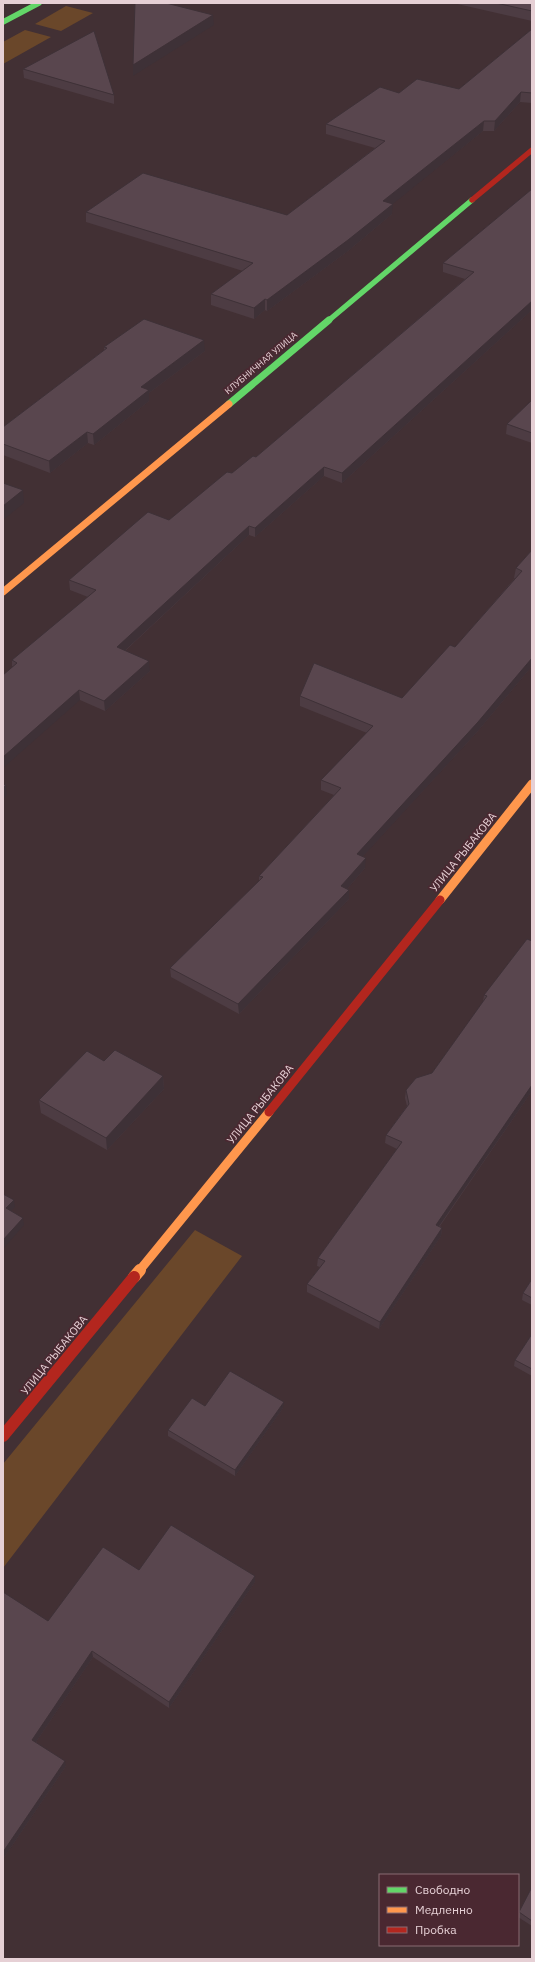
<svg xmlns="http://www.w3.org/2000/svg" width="535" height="1962" font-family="'IBM Plex Sans',sans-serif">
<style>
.green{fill:#6a472a}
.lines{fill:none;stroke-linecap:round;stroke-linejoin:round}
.fast-far1{stroke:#63d668;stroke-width:5.5}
.fast{stroke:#63d668;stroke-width:7}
.slow-far2{stroke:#ff974d;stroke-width:7}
.slow-far1{stroke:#ff974d;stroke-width:9}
.slow{stroke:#ff974d;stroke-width:12}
.jam-far2{stroke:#b3261e;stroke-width:5.5}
.jam-far1{stroke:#b3261e;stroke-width:9}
.jam{stroke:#b3261e;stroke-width:12}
.wall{fill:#4d3c43}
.shaded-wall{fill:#3e3137}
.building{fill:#59464e;stroke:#3e3137}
.labels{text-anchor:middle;stroke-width:3.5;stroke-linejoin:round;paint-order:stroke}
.far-street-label{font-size:9px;fill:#e6d0d5;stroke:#4a2831}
.street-label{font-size:11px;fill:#e6d0d5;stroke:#4a2831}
</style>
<rect width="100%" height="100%" fill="#423034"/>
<!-- green -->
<path class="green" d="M66,6L93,13L61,31L35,24Z
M25,30L51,37L3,64V42Z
M195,1230L242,1256L3,1568V1464Z"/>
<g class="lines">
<!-- fast-far1 -->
<path class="fast-far1" d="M3,22L39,3
M328,321L472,200"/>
<!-- fast -->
<path class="fast" d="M229,404L329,320"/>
<!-- slow-far2 -->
<path class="slow-far2" d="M3,592L229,404"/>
<!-- slow-far1 -->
<path class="slow-far1" d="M440,900L532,784
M139,1271L269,1112"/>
<!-- slow -->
<path class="slow" d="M134,1277L140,1270"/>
<!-- jam-far2 -->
<path class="jam-far2" d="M472,200L532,150"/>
<!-- jam-far1 -->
<path class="jam-far1" d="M269,1112L440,900"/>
<!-- jam -->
<path class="jam" d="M3,1436L134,1277"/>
</g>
<!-- wall -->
<path class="wall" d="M453,3H532V21Z
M532,29V103L520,102L494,131H483L392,204V214L348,251L267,311L265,310L254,319L211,305V294L243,271L86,222V212L287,215L375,148L326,134V124L399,93L459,89Z
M23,69L114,95V104L24,78Z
M532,189V310L342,483L324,476L255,537L249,535L125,651L150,671L105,711L80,700L12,666V660L88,597L70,590L69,580L169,520L232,473L256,457L465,279L443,272V263Z
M104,347L205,351L149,393V401L94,445L88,443L50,473L3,455V427L104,350Z
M532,400V443L506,434L507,424Z
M532,550V666L477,732L362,857L365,868L347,889L349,899L239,1014L171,977L170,968L259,881V876L334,795L321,790V780L367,733L300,706V696L402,698L455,647L515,578H514L516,568Z
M532,941V1091L440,1226L442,1228L441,1236L379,1329L307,1292V1284L320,1267L317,1266L318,1258L397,1149L385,1143L386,1135L407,1106L405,1098L406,1090L432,1073L483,1002L484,995Z
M163,1076L164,1089L107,1150L41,1113L39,1100Z
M532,1279V1305L522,1300L523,1293Z
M532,1334V1376L514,1366L515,1360Z
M205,1406L283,1408L235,1476L168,1436V1430Z
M139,1570L255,1576V1582L169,1708L93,1657L36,1742L66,1766L3,1859L48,1621Z
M532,1887V1926L518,1917L519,1912Z"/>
<!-- shaded-wall -->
<path class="shaded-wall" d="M213,15L214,25L133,76V65Z
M521,92L520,102L494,131L495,121Z
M484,121L483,131L383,212V201Z
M393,204L392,214L348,251L267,311V300Z
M265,299V310L254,319V308Z
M532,301V310L342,483V473Z
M204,340L205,351L149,393V401L94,445L93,434L141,387Z
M87,432L88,443L50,473L49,461Z
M324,467V476L255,537V528Z
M23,490L24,503L3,520V506Z
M249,526V535L118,657L117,647Z
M532,658V666L477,732L356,864L357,854Z
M149,661L150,671L105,711L104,701Z
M79,690L80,700L3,768V757Z
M6,785L7,795L3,799V788Z
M366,858L365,868L341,896V886Z
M349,890V899L239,1014L238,1004Z
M163,1076L164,1089L107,1150L106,1138Z
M532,1085V1091L435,1232L436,1225Z
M14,1200L15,1207L7,1215L6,1208Z
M23,1218L24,1225L3,1249V1240Z
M442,1228L441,1236L379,1329L380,1322Z
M284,1402L283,1408L235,1476V1470Z
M255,1576V1582L169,1708V1702Z
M92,1651L93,1657L34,1745L32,1740Z
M65,1761L66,1766L3,1859V1852Z"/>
<!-- building -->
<path class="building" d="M135,3H166L213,15L133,65Z
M496,3H532V11Z
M532,29V93L521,92L495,121H484L383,201L393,204L348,240L267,300L265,299L254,308L211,294L253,263L86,212L143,173L287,215L385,141L326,124L380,87L399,93L417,79L459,89Z
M94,31L114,95L23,69Z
M532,189V301L342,473L324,467L255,528L249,526L117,647L149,661L104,701L79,690L3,757V675L17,663L12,660L96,590L69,580L148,512L169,520L227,472L232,473L253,456L256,457L474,272L443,263Z
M144,319L204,340L141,387L149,390L93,434L87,432L49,461L3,444V427L107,348L104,347Z
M532,400V433L507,424Z
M3,483L23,490L3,506Z
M532,550V658L478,722L357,854L366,858L341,886L349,890L238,1004L170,968L263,877L259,876L341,788L321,780L373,726L300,696L314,663L402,698L450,645L455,647L522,571L516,568Z
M3,784L6,785L3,788Z
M527,939L532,941V1085L436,1225L442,1228L380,1322L307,1284L325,1261L318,1258L402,1142L386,1135L409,1104L406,1090L416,1078L432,1073L487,996L484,995Z
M115,1050L163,1076L106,1138L39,1100L87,1051L104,1061Z
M3,1194L14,1200L6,1208L23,1218L3,1240Z
M532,1279V1298L523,1293Z
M532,1334V1369L515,1360Z
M230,1371L284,1402L235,1470L168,1430L192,1398L205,1406Z
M171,1525L255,1576L169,1702L92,1651L32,1740L65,1761L3,1852V1592L48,1621L103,1547L139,1570Z
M532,1887V1921L519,1912Z"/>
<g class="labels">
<!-- far-street labels -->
<g class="far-street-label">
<text transform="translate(261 363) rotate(-40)" y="3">КЛУБНИЧНАЯ УЛИЦА</text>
</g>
<!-- street labels -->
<g class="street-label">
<text transform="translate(463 852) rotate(-51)" y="4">УЛИЦА РЫБАКОВА</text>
<text transform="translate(260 1104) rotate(-51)" y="4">УЛИЦА РЫБАКОВА</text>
<text transform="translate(54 1355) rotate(-51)" y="4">УЛИЦА РЫБАКОВА</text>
</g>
</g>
<!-- border -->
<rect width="535" height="1962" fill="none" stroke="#e6d0d5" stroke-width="8"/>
<!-- legend -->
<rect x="379" y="1874" width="140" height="72" fill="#4a2831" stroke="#886b73"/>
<rect x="387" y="1887" width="20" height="6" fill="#63d668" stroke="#886b73"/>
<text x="415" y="1894" font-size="12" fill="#e6d0d5">Свободно</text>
<rect x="387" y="1907" width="20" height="6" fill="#ff974d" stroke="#886b73"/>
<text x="415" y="1914" font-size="12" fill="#e6d0d5">Медленно</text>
<rect x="387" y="1927" width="20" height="6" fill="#b3261e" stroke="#886b73"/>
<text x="415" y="1934" font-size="12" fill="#e6d0d5">Пробка</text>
</svg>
